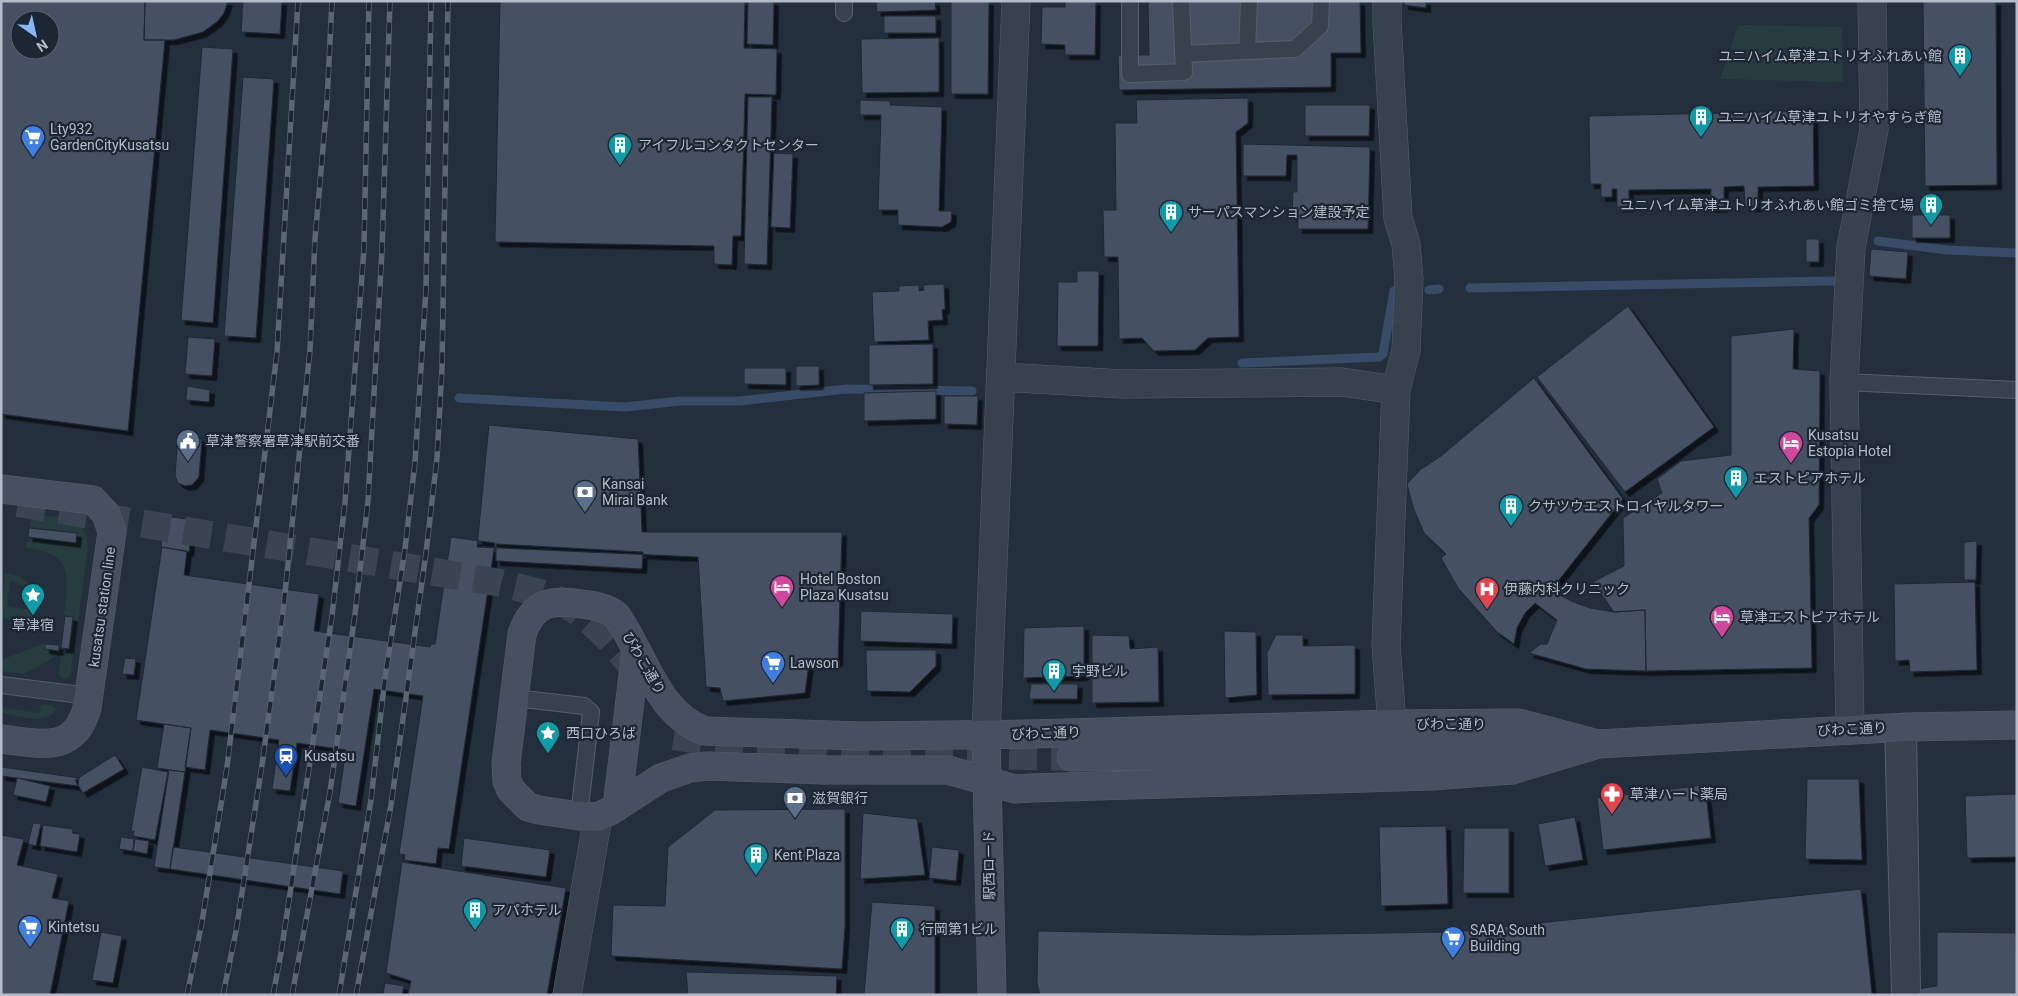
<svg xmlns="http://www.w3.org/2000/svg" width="2018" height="996" font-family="Roboto,'Noto Sans JP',sans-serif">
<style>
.green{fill:#263c3f;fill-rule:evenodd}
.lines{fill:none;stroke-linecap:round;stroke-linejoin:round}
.stream{stroke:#394c67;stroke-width:9}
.building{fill:#455162;stroke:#1f2835;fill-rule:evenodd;filter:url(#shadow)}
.secondary-tunnel{stroke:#3a4453;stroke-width:28;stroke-dasharray:28 14;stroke-linecap:butt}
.lane-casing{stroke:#565f6c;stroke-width:18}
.street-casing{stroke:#565f6c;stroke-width:29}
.secondary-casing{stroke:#565f6c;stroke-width:29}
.lane{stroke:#38414e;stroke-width:16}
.street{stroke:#38414e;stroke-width:28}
.secondary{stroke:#465061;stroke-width:28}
.rail-casing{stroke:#5a6575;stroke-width:5.5}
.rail{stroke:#1d2633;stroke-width:4;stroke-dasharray:11;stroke-linecap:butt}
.labels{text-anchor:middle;stroke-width:4.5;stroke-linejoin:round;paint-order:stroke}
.poi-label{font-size:14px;fill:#b4bcc9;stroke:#1d2633;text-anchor:start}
.street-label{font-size:14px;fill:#b4bcc9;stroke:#1d2633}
</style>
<defs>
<filter id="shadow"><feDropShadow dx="4.5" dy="4.5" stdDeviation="0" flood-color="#0009"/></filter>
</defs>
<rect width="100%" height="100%" fill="#242f3e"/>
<!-- green -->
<path class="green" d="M1738,25L1842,27L1843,82L1720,79Z
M31,515C58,518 87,513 88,549L70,677L65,679L59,675L61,653L25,674L1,671V660L45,643V649L59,651V648H62L67,615H64C69,576 73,553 26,548V542H29V539L76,545L77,533L30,527Z
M5,573C36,577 37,597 34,622L1,618ZM10,581C25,583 33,596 30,610L7,606Z
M45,704L54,707L56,710C46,726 16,715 1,713V708L40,713L41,705Z"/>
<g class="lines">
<!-- stream -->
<path class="stream" d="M1878,241L1947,250L2017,253
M1470,288L1833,281
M1429,290L1439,289
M1242,363L1379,357L1383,354L1394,291H1397
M459,398L625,407L680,401H740L846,389L972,391"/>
</g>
<!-- building -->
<path class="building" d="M1,1H145L144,40H165L128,431L1,414ZM20,20H50V50H20Z
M145,1H228L224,13L218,21L203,32L174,40H144Z
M243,1H282L280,34L241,32Z
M500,1H745L744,48L777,49L776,95L745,94L741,236H733L732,265L714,264V246L495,242Z
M748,1H774L773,45L747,44Z
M876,1H935L936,10L877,12Z
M951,1H989L988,94H951Z
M1065,1H1096L1095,55H1065V45L1041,44L1042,7H1065Z
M1148,1H1360L1361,53H1331V87L1119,90L1118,55H1149Z
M1404,1H1426V8L1404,5Z
M1923,1H1996L1997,185L1925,186Z
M884,16H936V33H884Z
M939,38V92L862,93L861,39Z
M202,47L233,49L213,323L181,320Z
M243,77L274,79L256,338L224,336Z
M748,97H772L767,265L744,264Z
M1248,98V123L1236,132L1239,337L1208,338L1195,350L1154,351L1142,338L1119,339L1118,257H1104L1103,210H1116L1115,123H1137L1136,100Z
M860,100L890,101V105L942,107L939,211H952L951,222L942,227L898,225V210H878L881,115H860Z
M1305,105H1370L1369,136H1305Z
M1813,111L1814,186L1758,187V207H1745L1744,186L1724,187V207L1711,208V189L1629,190V207H1617V189H1612V197H1601V184H1590L1589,116Z
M1243,144L1370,147L1368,229H1298V217H1292L1293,192H1297V155H1287L1286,176H1243Z
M774,153L793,154L790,228L771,227Z
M1912,215H1950V238H1912Z
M1806,239H1819V262H1806Z
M1871,249L1908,252L1906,279L1869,276Z
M1077,271H1099L1098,346H1057L1058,282H1077Z
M944,284L945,309L942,310L943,320L928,321L929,340L874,342L872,292L899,291V286L919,285V291L924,290L923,285Z
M1628,306L1714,427L1625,492L1537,377Z
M1794,329L1793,369L1820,371L1819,505L1809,518L1812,668L1646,671L1645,610L1614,612L1593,582L1624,566L1623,518L1662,493L1657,479L1681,461L1731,455V336Z
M188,337L215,339L212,376L185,374Z
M933,344V384L869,385V345Z
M796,366H819V385L796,386Z
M744,368H786V385L744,384Z
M1534,378L1623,499L1551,590L1571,601L1590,608L1614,612L1645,610L1646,671L1586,669L1529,653L1541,644H1547L1557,620L1535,603L1525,613L1517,628L1514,644L1497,632L1458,588L1441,558L1446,554L1424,533L1413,507L1407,484L1420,470L1441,456Z
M187,386L210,390L209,402L186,400Z
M936,391V419L864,421V393Z
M944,396H978L977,425L944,424Z
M489,425L638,439L642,532H842L838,662L809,663L805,693L723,701L720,688L706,687L698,557L477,547Z
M194,432L202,440L199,477L192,485L185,486L178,483L175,476L177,448H182L183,438L186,434Z
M165,516L193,520L189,552L161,547Z
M29,528L77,533L76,543L28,537Z
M451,537L495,543L449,849L438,848L436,864L404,860L405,855L399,854L423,696L374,689L356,806L338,803L346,750L297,743L290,791L272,789L279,740L210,730L205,770L185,767L191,728L136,720L162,547L187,551L184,575L319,594L314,631L430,647L431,644H435Z
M1977,541L1976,580H1964V542Z
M496,544L643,552L642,569L496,561Z
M1975,582L1977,670L1910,672L1909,660L1895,661L1894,584Z
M861,611L953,614L952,644L860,641Z
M65,616L73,617L69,649L61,648Z
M1084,626V676L1023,678L1024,628Z
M1224,631L1256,632L1257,695L1225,698Z
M1092,635L1129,636L1130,649L1158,647L1159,702L1092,703Z
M1276,635H1303V646L1355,645V694L1268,695L1267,653Z
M45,644L59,645V651L45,649Z
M866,650H936V666L910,692L867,691Z
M125,658L136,659L134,675L122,674Z
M1031,684H1078L1077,699H1029Z
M164,724L191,728L185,772L157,768Z
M115,755L124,769L83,793L75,780Z
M1,767L79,778L78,786L1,776Z
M142,767L168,772L155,840L133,836L134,831H131Z
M169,770L185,772L170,869L154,867Z
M17,778L50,786L46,802L13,795Z
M1807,779H1859L1862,860L1805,859Z
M1705,785L1711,838L1603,850L1597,798Z
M2017,794V857L1967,858L1965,796Z
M845,809V926L842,969L611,956L613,905L665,906L668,847L715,810Z
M863,813L917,819L925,875L860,879Z
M1575,817L1583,860L1545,866L1538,824Z
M33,823L41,824L36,846L28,844Z
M43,825L73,829L72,833L80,834L77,852L40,846Z
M1446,826L1448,904L1381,906L1379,827Z
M1464,828H1509V893H1463Z
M1,835L24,839L17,865L58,874L52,898L69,901L50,995H1Z
M121,837L134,839L133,851L119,849Z
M464,838L550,850L546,877L461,866Z
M135,839L149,841L147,854L133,851Z
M173,847L343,871L340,894L170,869Z
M932,847L959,850L956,881L929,878Z
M402,862L566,888L547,995H408L411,981L386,973Z
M1861,889L1872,995H1040L1037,983L1038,931L1246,935L1453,932Z
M872,902L935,906V995H864Z
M101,932L122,936L113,983L92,980Z
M1937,932L2016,933L2017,995H1879L1937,986Z
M686,972L837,976L836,995H688Z
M385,983L404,986L402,995H383Z"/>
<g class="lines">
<!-- secondary-tunnel -->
<path class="secondary-tunnel" d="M18,503L501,583C516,587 531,590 546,595C590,611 617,648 646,683
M674,736L715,743L832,752L1071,757"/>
<!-- lane casing -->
<g class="lane-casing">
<path id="lane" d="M844,1V13
M1130,1V74L1184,72L1181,1
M1249,1L1247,51L1295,49L1320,26L1321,1
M1183,54L1247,51
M1844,382L2017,390
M1,685L89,696
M515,698L584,706L591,712L579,816
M1893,727L1900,992
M1908,727L1912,990"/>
</g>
<!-- street casing -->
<g class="street-casing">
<path id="street" d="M1387,1V22L1398,218L1406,244L1409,279L1406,350L1396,390L1386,645L1392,724
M1001,377L1123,384L1342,382L1396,390
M1850,729L1844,382L1851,247L1874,130L1872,1
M986,735L1016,1
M567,995L598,817"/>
</g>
<!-- secondary casing -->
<g class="secondary-casing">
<path id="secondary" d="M1,489L93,500L106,514L112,532L87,708C74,755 39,743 1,739
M986,735L992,995
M1598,744L1518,723L1392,724L1031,734L860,736L705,731C656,714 644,653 616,615C605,607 595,606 582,604C552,599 533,602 522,634L506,764L507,781L511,790L528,807L539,810L579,816L598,817L610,811L661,778L690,768L709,766L823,770H948L1015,789L1031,788L1431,776L1512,770L1598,744L1908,727L2017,725
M1071,757L1363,753L1559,745
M617,807L636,651"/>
</g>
<!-- lane -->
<use href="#lane" class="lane"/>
<!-- street -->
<use href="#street" class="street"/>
<!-- secondary -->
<use href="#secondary" class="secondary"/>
<!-- rail casing -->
<g class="rail-casing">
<path id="rail" d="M187,995L202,922L227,767L277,352L298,1
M223,995L236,931L262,765L284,603L310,350L315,239L327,102L332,1
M273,995L281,953L332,616L345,502L364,248L369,1
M292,995L330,792L355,614L368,501L382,250L390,1
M339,995L371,800L385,678L405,549L415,462L426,289L431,1
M356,995L391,805L426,553L437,458L442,368L448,1"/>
</g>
<!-- rail -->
<use href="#rail" class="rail"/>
</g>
<!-- icons -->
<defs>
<g id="building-pin" transform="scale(1.25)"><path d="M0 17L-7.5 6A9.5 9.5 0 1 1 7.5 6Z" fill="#0f9aa8" stroke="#1d2633"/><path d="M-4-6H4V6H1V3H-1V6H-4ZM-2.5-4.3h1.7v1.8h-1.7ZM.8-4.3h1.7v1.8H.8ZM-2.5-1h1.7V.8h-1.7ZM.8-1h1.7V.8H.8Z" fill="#fff"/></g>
<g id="supermarket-pin" transform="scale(1.25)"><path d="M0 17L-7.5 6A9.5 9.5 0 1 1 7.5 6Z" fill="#3f7fe0" stroke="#1d2633"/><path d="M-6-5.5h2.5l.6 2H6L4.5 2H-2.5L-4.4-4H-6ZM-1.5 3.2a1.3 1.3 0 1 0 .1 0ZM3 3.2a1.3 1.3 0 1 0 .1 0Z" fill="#fff"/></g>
<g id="civic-pin" transform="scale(1.25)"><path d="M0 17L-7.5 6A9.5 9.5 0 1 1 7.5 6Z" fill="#5c6f8a" stroke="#1d2633"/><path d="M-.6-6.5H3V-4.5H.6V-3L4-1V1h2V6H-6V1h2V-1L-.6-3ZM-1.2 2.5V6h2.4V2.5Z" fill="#fff"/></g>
<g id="hotel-pin" transform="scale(1.25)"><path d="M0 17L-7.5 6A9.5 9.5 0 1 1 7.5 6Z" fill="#d1479c" stroke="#1d2633"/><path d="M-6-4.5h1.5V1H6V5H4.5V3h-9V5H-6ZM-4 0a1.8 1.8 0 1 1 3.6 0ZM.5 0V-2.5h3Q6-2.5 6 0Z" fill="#fff"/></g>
<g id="bank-pin" transform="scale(1.25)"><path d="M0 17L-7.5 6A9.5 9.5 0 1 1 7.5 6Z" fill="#5c6f8a" stroke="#1d2633"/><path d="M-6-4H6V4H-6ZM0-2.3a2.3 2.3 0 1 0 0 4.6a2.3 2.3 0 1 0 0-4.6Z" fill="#fff"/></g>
<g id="hospital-pin" transform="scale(1.25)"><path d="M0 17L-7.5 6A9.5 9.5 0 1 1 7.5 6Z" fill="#e0444e" stroke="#1d2633"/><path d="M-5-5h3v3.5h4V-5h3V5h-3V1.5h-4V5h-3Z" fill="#fff"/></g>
<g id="sight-pin" transform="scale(1.25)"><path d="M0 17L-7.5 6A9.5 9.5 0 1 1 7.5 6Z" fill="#0f9aa8" stroke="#1d2633"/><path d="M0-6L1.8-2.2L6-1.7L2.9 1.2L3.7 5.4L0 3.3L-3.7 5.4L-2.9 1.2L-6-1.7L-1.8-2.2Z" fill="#fff"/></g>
<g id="station-pin" transform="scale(1.25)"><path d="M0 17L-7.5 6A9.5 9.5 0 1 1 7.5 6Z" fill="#1a4fb4" stroke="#1d2633"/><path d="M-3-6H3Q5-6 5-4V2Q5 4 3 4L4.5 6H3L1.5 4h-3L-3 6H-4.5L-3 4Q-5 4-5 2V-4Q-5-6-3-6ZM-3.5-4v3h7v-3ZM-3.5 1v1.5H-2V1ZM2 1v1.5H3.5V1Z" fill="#fff"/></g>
<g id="pharmacy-pin" transform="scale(1.25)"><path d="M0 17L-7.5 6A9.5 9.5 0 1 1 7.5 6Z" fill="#e0444e" stroke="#1d2633"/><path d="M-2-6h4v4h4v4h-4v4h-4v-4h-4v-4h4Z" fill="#fff"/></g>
</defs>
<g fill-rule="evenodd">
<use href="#building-pin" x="1960" y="56"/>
<use href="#building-pin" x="1701" y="117"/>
<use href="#supermarket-pin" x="33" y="137"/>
<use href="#building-pin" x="620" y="145"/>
<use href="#building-pin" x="1931" y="205"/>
<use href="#building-pin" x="1171" y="212"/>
<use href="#civic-pin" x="188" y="441"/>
<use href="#hotel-pin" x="1791" y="443"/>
<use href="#building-pin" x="1736" y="478"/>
<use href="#bank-pin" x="585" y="492"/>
<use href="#building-pin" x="1511" y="506"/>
<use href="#hotel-pin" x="782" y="587"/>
<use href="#hospital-pin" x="1487" y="589"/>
<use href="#sight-pin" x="33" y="595"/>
<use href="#hotel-pin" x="1722" y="617"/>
<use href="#supermarket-pin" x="773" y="663"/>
<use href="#building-pin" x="1054" y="671"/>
<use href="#sight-pin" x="548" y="733"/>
<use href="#station-pin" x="286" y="756"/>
<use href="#pharmacy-pin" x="1612" y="794"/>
<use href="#bank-pin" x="795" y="798"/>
<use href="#building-pin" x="756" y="855"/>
<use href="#building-pin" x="475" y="910"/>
<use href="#supermarket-pin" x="30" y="927"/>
<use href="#building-pin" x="902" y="929"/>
<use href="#supermarket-pin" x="1453" y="938"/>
</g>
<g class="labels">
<!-- poi labels -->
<g class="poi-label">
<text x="1942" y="61" text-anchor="end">ユニハイム草津ユトリオふれあい館</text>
<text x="1718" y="122">ユニハイム草津ユトリオやすらぎ館</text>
<text x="50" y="134">Lty932<tspan x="50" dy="16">GardenCityKusatsu</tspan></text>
<text x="638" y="150">アイフルコンタクトセンター</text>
<text x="1914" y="210" text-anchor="end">ユニハイム草津ユトリオふれあい館ゴミ捨て場</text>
<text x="1188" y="217">サーパスマンション建設予定</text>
<text x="1808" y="440">Kusatsu<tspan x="1808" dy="16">Estopia Hotel</tspan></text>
<text x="206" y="446">草津警察署草津駅前交番</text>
<text x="1754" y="483">エストピアホテル</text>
<text x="602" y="489">Kansai<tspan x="602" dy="16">Mirai Bank</tspan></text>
<text x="1528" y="511">クサツウエストロイヤルタワー</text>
<text x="800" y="584">Hotel Boston<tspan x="800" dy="16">Plaza Kusatsu</tspan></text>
<text x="1504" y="594">伊藤内科クリニック</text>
<text x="1740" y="622">草津エストピアホテル</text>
<text x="33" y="630" text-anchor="middle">草津宿</text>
<text x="790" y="668">Lawson</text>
<text x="1072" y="676">宇野ビル</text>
<text x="566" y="738">西口ひろば</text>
<text x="304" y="761">Kusatsu</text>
<text x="1630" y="799">草津ハート薬局</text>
<text x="812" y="803">滋賀銀行</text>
<text x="774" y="860">Kent Plaza</text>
<text x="492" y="915">アパホテル</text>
<text x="48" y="932">Kintetsu</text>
<text x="920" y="934">行岡第1ビル</text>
<text x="1470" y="935">SARA South<tspan x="1470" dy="16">Building</tspan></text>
</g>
<!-- street labels -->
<g class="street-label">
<text transform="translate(102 607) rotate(-82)" y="5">kusatsu station line</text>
<text transform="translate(644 663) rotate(60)" y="5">びわこ通り</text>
<text x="1451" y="729">びわこ通り</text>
<text transform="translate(1852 729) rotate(-3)" y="5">びわこ通り</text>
<text transform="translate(1046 733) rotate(-2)" y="5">びわこ通り</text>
<text transform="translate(989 865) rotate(-91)" y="5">駅西ロード</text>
</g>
</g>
<!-- border -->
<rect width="2018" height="996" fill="none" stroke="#b4bcc9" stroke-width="5"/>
<!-- north arrow -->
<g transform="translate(35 35) rotate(146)"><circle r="24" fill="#1d2633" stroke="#59626f"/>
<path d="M0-4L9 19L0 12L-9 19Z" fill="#8ab4f8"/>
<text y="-8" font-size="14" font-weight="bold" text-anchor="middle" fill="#b4bcc9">N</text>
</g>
</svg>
